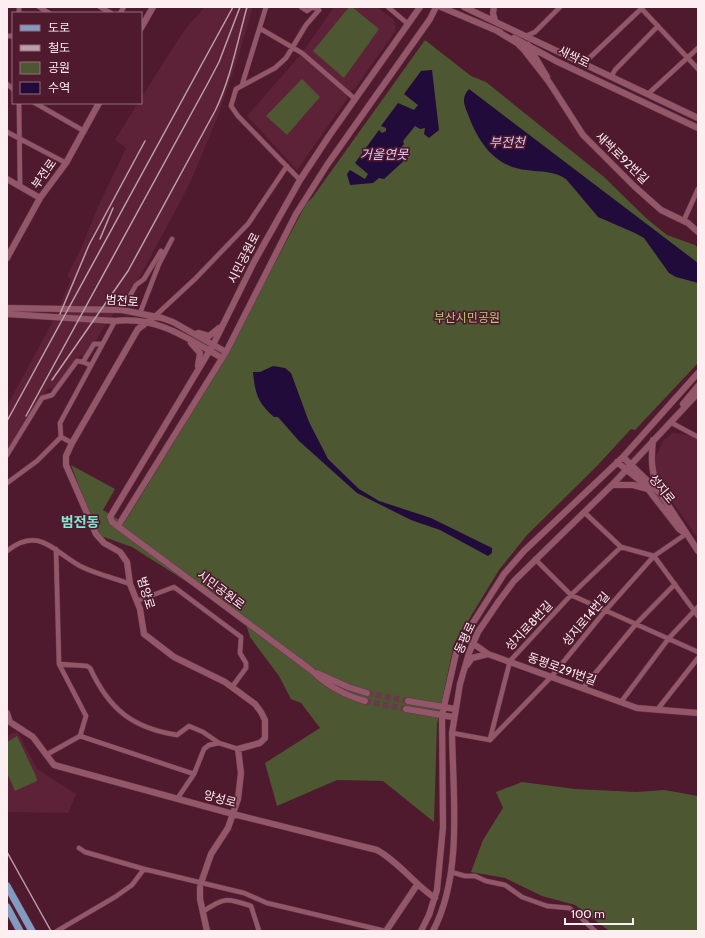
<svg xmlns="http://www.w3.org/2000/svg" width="705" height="938" font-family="Cabin,'Noto Sans KR',sans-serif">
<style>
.built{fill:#5e2238}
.green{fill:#4d5732}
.water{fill:#210b3a}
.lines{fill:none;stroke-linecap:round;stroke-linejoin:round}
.secondary-tunnel{stroke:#693a4a;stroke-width:6;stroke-dasharray:6 3;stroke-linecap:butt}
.street-casing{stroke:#62394a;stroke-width:5.5}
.secondary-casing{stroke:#62394a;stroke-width:7}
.primary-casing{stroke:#62394a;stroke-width:8}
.street{stroke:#935769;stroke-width:4.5}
.secondary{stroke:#935769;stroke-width:6}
.primary{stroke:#839ac2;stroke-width:7}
.rail{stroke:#bb9fa8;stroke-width:1.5}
.labels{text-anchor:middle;stroke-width:3.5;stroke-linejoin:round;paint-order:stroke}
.street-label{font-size:12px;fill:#fceef1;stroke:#4f1a2d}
.park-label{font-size:12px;fill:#b4ca71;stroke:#4f1a2d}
.water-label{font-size:13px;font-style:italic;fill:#d8c7f8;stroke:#4f1a2d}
.quarter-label{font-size:14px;font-weight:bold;fill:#81e7d4;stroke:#4f1a2d}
</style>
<rect width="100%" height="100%" fill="#4f1a2d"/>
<!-- built -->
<path class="built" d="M205,7H253L237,61L218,116L189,185L142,273L102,330L86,358L80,355L56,389L48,388L7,453V406L54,319L71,279L67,276L81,249L97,209L126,148L115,140L138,103H141V98L185,29Z
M334,7H377L394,20L396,30L354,90L347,92V99L297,170L247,116L302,53Z
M672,433L688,435L698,440V538L657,480L655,465L656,456L663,441Z
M17,731L37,769L76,794L68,813L7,812V736Z"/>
<!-- green -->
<path class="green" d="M349,7H352L379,29L344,78L313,51Z
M425,40L471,76L486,82L604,177L646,218L667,235L695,245L698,248V363L635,430L631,429L597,466L527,535L499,570L454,644L437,724L434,822L383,781L337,780L277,806L265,763L320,728L301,703L291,699L279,676L250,637L244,618L214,593L203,592L132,547L101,536L90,515L71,465L115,489L103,510L124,523L219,369L306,204L312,198Z
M302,79L320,97L287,135L266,116Z
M17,736L36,776L37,781L15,791L7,773V742Z
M522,782L575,789L637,792L664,790L698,796V931L608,930L575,905L542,896L505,878L471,872L483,840L503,808L496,792Z"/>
<!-- water -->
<path class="water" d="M432,70L439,130L429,138L424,134L425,128L420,129L415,126L403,141L404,144L401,148L408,157L384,179L379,178L373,183L350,185L347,174L350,170L365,179L368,174L355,163L379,130L382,133L386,131V128L381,126L398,103L414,110L418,105L404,94L421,71Z
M469,89L698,263V283L676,277L669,273L644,238L635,233L598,217L566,179C555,171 541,172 527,170C496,167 480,145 469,117C465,106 460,99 469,89Z
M273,366L285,368L291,373L309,422L328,459L359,489L379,501L431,518L492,548V553L488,556L440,530L411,520L357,493L299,441L278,417H274C258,403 255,394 253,372H260Z"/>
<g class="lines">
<!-- secondary-tunnel -->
<path class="secondary-tunnel" d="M367,693L408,701
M365,701L406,709"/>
<!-- street casing -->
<g class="street-casing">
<path id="street" d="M19,7V13
M39,7L49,13
M100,7L111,13
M301,7L307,11L313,7
M388,7L408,24
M640,7L698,69
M120,13L124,7
M261,29L302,53L355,99
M7,36H13
M526,36L535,32L560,7
M583,64L643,7
M611,77L615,70L658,26
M7,84L13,89
M242,85L266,7
M648,94L698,48
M19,103L20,186
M35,103L84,131
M7,132L66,163
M300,180L238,116L231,106L236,89L275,68L286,58L306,25L319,10L313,7
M684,220L698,189
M122,310L136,285L144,279L161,251
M140,313L159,264L172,239
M154,317L195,279L248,224L287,166
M90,365L83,362L94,344H102
M670,422L698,437
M61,437L72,443
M7,455L42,398L52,395L77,361L83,362
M7,483L37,461L61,437L60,423L115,321
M584,512L621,547L654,556L698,616
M56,549L59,664L86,716L80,736
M7,551C39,525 54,552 80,566C96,574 114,578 130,584
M535,559L571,595L698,652
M137,601L174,587L241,637L240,653L246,663V668L232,687
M59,664L87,666L90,668C109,709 132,728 177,735L189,726L203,732L219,743
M583,688L636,624L675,584
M621,702L669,638L698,607
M657,710L698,658
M452,733L490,740
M490,739L510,661L571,595L621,547
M490,740L551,677L605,611L654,556L686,534
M46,755L80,736L194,774
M177,799L194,774L204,749L209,745L219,743L238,749
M79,848L85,852L144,869
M451,872L465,876H475L486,881L505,885L522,897L547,906L569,908L575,912L595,931
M204,911C224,897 228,898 251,906L259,931
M57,931L115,897L132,885L144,869L244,893L267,903L385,931"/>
</g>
<!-- secondary casing -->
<g class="secondary-casing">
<path id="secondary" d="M441,7L500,32
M464,7L698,118
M494,7L493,13L495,21
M141,28L153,7
M497,31L517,43L524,50L549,82L583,135L634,186L661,210L688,223L698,232
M514,38L556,61L698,128
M528,45L547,77
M7,179L40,198
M7,258L40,198L66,163L99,103
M7,308L122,310L162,318L173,322L226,352
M7,314L115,321C157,316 187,338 222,358
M154,317L138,329L72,443L66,456V465L96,534L104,543L120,552L127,562L130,584L140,609L144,634L174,657L225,682L255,704L261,712L265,720V738L260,743L238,749L241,773L238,799L228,828L211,854L202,880
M198,333L209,336L219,328
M191,343L200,353L198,366
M683,404L698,386
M653,440C651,458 651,474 659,489
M623,457L661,494L698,551
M617,462L644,484L679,529L686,534
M612,485H633L648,489
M118,526L226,352L296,214L327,165L430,19L436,7
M464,637L488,654L637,708L698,713
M467,665L472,658L488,654
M317,673L348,687L367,693
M365,701C344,695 327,686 311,670L112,522L110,517L213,345L254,262L300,180L329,136L420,7
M408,701L455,709
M406,709L453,717
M7,713L10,722L33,737L54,765L233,814L377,850C399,862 414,884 435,898
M200,887V899L207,931
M386,931L417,885
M421,931L429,915L437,890L443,827L442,715L457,649L464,637L504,574L524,551L623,457L698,373
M433,931C463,874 453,796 452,733L460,684L469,653L478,632L499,601L514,581L612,485L698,393"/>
</g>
<!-- primary casing -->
<g class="primary-casing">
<path id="primary" d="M7,886L32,931
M7,907L20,931"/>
</g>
<!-- street -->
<use href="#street" class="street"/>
<!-- secondary -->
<use href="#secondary" class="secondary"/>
<!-- primary -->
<use href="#primary" class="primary"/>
<!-- rail -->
<path class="rail" d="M100,239L113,208
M60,314L89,245L145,141
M52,380L128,271L215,111C231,78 237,43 247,7
M26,416L208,83L219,62L240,7
M7,421L233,7
M7,852L51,931"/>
</g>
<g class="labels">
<!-- street labels -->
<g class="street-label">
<text transform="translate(574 57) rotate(26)" y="4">새싹로</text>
<text transform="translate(622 158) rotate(44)" y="4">새싹로92번길</text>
<text transform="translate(44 174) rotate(-55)" y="4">부전로</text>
<text transform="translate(244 258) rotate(-63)" y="4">시민공원로</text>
<text transform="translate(122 301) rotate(5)" y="4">범전로</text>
<text transform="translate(662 489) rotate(51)" y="4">성지로</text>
<text transform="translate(221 590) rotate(37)" y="4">시민공원로</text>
<text transform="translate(146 593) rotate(73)" y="4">범양로</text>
<text transform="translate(586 619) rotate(-50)" y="4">성지로14번길</text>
<text transform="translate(529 626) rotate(-47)" y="4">성지로8번길</text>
<text transform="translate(465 638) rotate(-65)" y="4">동평로</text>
<text transform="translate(562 669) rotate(20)" y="4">동평로291번길</text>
<text transform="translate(220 799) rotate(15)" y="4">양성로</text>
</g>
<!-- park labels -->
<g class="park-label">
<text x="467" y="322">부산시민공원</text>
</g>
<!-- water labels -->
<g class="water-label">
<text x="507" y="147">부전천</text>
<text x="384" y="159">거울연못</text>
</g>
<!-- quarter labels -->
<g class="quarter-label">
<text x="80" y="527">범전동</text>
</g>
</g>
<!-- border -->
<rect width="705" height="938" fill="none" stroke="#fceef1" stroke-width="16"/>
<!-- legend -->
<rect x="12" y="12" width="130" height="92" fill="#4f1a2d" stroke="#946f7b"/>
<rect x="20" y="25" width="20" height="6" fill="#839ac2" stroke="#946f7b"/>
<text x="48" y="32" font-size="12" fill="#fceef1">도로</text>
<rect x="20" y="45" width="20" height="6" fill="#bb9fa8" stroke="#946f7b"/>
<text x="48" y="52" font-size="12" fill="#fceef1">철도</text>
<rect x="20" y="62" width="20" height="12" fill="#4d5732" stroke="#946f7b"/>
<text x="48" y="72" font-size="12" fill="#fceef1">공원</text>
<rect x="20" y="82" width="20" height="12" fill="#210b3a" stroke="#946f7b"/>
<text x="48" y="92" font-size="12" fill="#fceef1">수역</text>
<!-- scale -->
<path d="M565 918v6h68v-6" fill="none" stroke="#fceef1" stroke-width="2"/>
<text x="571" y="918" font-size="12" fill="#fceef1" stroke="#4f1a2d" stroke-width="3" paint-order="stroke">100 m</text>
</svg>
